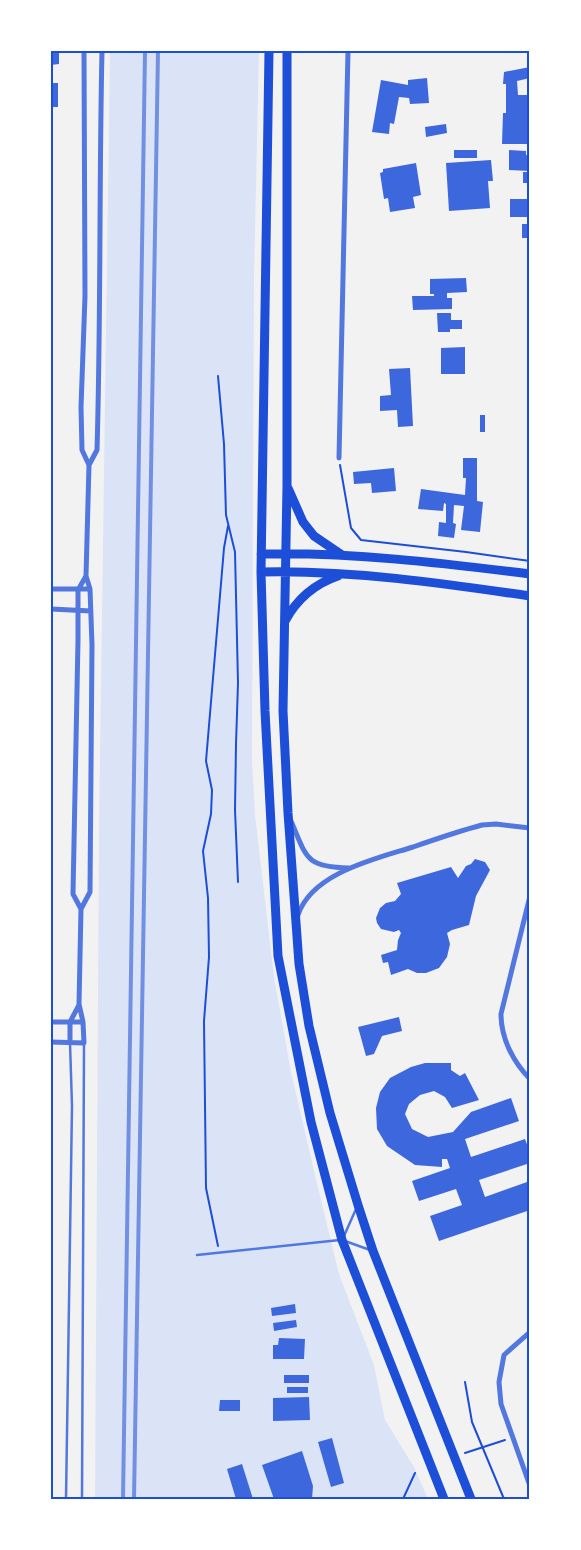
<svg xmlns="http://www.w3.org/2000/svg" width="581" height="1550" font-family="Barlow,sans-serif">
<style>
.green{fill:#dbe4f7}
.building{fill:#3d67dc}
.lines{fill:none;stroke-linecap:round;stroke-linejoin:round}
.path{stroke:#1d4ed8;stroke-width:2}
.service{stroke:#5277de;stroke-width:2.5}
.minor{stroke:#5277de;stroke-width:5}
.primary{stroke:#1d4ed8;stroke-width:9}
.rail{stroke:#7290e2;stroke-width:4}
.neatline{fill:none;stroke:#1d4ed8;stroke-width:2}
</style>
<rect width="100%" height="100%" fill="#f2f2f2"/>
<path class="green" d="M110,51h149l-5,227 -2,481 3,56 19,162 17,95 24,103 24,99 35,91 11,55 29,47 14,32h-333l4,-676z"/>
<path class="building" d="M51,51h8v13l-8,1z
M530,67v11l-13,3 1,14h12v49h-28l1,-31h3v-29h-3l1,-12z
M427,78l2,25 -19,1 -1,-6 -10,-1 -5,27 -4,-1 -1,11 -17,-2 9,-52 27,5v-5z
M51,83h7v24h-7z
M446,124l1,9 -21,4 -1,-10z
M454,150h23v8h-23z
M509,150l17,1v4h4v16l-21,-1z
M491,160l2,21h-5l2,27 -41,3 -3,-48z
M416,163l5,32 -8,2 2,11 -25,4 -2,-14 -4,1 -4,-26 3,-1v-3z
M523,172h7v11h-7z
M510,199h20v39h-8v-14h6v-7h-18z
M466,278l1,14 -20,1v5h5v11l-39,1 -1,-14h22v-2h-4v-15z
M437,313h14v7h11v9h-12v3h-12z
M465,347v27h-24v-26z
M410,368l3,58 -15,1 -1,-17 -17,1v-15l11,-1 -2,-26z
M480,415h5v17h-5z
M463,458h14v43l6,1 -3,30 -19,-2 3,-24 -10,-1 -1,18 3,1 -2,14 -16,-2 1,-14 7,1v-19l-2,-1 -1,8 -25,-2 3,-20 44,6 1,-17h-3z
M394,468l2,23 -24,2 -1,-10 -17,1 -1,-12z
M51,629h2v173h-2z
M475,859l10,3 5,8 -14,26 -7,29 -17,5 -5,3 3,11 -3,13 -8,11 -13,5h-9l-9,-4 -17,6 -3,-13 -5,1 -2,-8 16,-5 1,-10 3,-7 -2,-3 -5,2 -13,-3 -4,-6 -1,-5 4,-10 6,-5 9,-2 6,-7 -4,-11 54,-16 7,11 8,-12 5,-2z
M399,1017l3,14 -20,5 -8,18 -8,2 -8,-29z
M425,1063h26v7l9,6 5,-3 14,27 -27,8 -7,-11 -11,-6 -14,4 -11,9 -4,10 7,15 16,8 25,-5 18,-20 40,-14 8,23 -54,18 6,18 54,-18 5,14v10l-51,17 6,17 42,-15 3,8v20l-91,31 -9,-25 32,-11 -6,-16 -37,12 -7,-20 38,-13 -3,-9h-5v8l-27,-2 -28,-19 -10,-17 -1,-21 4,-16 10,-14 21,-11z
M295,1304l1,9 -24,3 -1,-8z
M296,1320l1,7 -23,4 -1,-8z
M279,1338l26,1 -1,20h-31v-14h5z
M284,1375h25v8h-25z
M287,1387h21v6h-21z
M309,1397l1,23 -37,1v-23z
M220,1400h20v11h-21z
M332,1438l12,45 -13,4 -13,-45z
M302,1451l11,35 -1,13h-38l-12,-34z
M242,1464l11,35h-17l-9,-30z"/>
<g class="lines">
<path class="path" d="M218,376l6,68 2,71 9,37 3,131 -2,61 -1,66 3,72
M340,465l11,63 10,12 105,12 64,9
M218,1246l-12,-58 -2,-167 5,-64 -1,-59 -5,-47 8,-37 1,-24 -6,-29 18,-213 4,-22
M465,1382l7,40 32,77
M465,1453l40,-13
M403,1499l12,-26"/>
<path class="service" d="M344,1236l12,-27
M345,1241l25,9
M197,1255l143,-15
M66,1499l6,-393 -2,-63
M82,1499l2,-455"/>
<path class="minor" d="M339,458l9,-407
M89,465l8,-15c4,-133 2,-266 5,-399
M51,589h39
M51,609l40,2
M291,821c16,37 14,46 58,47
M530,896l-29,118c0,24 12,48 29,65
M81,909l-8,-15 5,-254v-50l8,-14
M298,915c14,-42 77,-56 115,-68 23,-8 46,-16 69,-22l14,-1 34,4
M51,1022h32
M51,1042l33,1 -1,-21 -4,-18 2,-95 9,-17 2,-247 -2,-56 -4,-13 3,-111 -7,-15 -1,-43 4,-111 -1,-245
M70,1043v-21l9,-17
M530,1332l-26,23 -5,27 2,22 29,82"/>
<path class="primary" d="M269,51l-8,521 4,139 13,245 33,166 31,118 102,259
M287,51v435l-4,225 5,102 11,151 10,62 21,87 28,92 15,46 98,248
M288,488l15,34 11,14 28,19
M261,554c90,-2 180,9 269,20
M261,572c90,-2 180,11 269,24
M285,621c12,-22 29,-37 53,-45"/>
<path class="rail" d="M123,1499l22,-1448
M134,1499l24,-1448"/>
</g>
<rect width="581" height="1550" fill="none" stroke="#ffffff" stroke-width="105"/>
<rect x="52" y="52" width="476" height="1446" class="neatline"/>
</svg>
